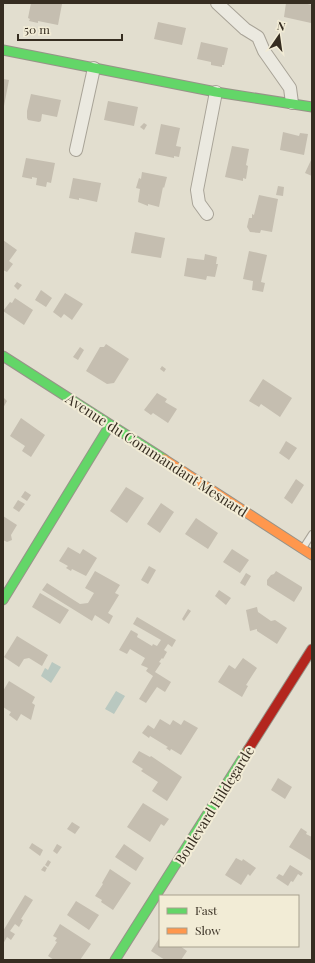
<svg xmlns="http://www.w3.org/2000/svg" width="315" height="963" font-family="'Playfair Display',serif">
<style>
.water{fill:#b9c8c0}
.building{fill:#c5beb0}
.lines{fill:none;stroke-linecap:round;stroke-linejoin:round}
.lane-casing{stroke:#a8a397;stroke-width:8}
.street-casing{stroke:#a8a397;stroke-width:14}
.fast-casing{stroke:#979388;stroke-width:11}
.slow-casing{stroke:#979388;stroke-width:11}
.jam-casing{stroke:#979388;stroke-width:11}
.lane{stroke:#ebe9e0;stroke-width:6}
.street{stroke:#ebe9e0;stroke-width:12}
.fast{stroke:#63d668;stroke-width:9}
.slow{stroke:#ff974d;stroke-width:9}
.jam{stroke:#b3261e;stroke-width:9}
.labels{text-anchor:middle;dominant-baseline:central;stroke-width:4;stroke-linejoin:round;paint-order:stroke}
.street-label{font-size:14px;fill:#362d21;stroke:#f2ecd6}
</style>
<rect width="100%" height="100%" fill="#e2decf"/>
<path class="water" d="M52,662l9,5 -10,16 -10,-7 4,-8 3,2z
M116,691l9,5 -11,18 -9,-5z"/>
<path class="building" d="M31,3h25l6,1 -4,21 -20,-4v2l-9,-2 1,-2 -2,-1z
M286,3h17l9,2 -1,18 -27,-6z
M158,22l28,6 -4,17 -28,-6z
M201,42l27,6 -4,17h-2v2l-11,-2v-3l-14,-3z
M3,79l6,1 -5,26h-1z
M31,94l30,6 -4,17 -15,-3 -1,7 -2,1 -11,-2 -1,-2v-7z
M108,101l30,6 -4,19 -30,-6z
M144,123l3,2 -3,5 -4,-3z
M161,124l19,4 -4,18 5,1 -2,10 -5,-1v2l-19,-4z
M283,132l16,4 1,-3 8,1 -4,21 -24,-5z
M232,146l17,3 -3,16 2,1 -2,13 -3,-1v3l-18,-4z
M26,158l29,5 -4,20 -4,-1 -1,5 -10,-2 1,-7 -5,-1v2l-10,-2z
M312,158v18l-7,-3z
M142,172l25,5 -3,11 -1,-1 -4,20 -11,-3v2l-10,-4 2,-13 -4,-1 3,-10 2,1z
M73,178l28,5 -4,19 -18,-4v2l-10,-2z
M278,186l6,1 -1,9 -7,-1z
M259,195l19,4 -6,33 -11,-2 -1,3 -10,-1 -3,-5 2,-9h3v-4l2,1z
M135,232l30,6 -4,20 -30,-5z
M3,240l14,10 -8,11 4,3 -6,8 -4,-2z
M249,251l18,4 -6,27 4,1 -2,9 -11,-2 1,-9 -10,-2z
M205,254l12,3 -1,7h2l-3,13 -8,-1 -1,4 -22,-4 3,-18 17,2z
M17,282l5,3 -4,5 -4,-4z
M41,290l11,8 -6,9 -11,-7z
M65,293l18,11 -11,16 -8,-6 -3,4 -8,-6z
M15,298l18,12 -9,15 -21,-14 7,-9 2,1z
M106,344l23,15 -15,24 -7,1 -21,-13 14,-24h4z
M80,347l4,3 -6,10 -5,-3z
M162,366l4,3 -2,3 -4,-3z
M263,379l29,19 -12,19 -19,-13 -2,3 -10,-6z
M157,393l10,6 -2,3 12,7 -9,14 -15,-10 -2,2 -7,-5z
M3,397l4,4 -4,7z
M21,418l24,17 -14,22 -9,-6 3,-5 -15,-10z
M286,441l11,7 -8,12 -10,-7z
M296,479l8,6 -12,19 -8,-6z
M126,487l18,11 -17,25 -17,-12z
M25,491l6,4 -4,6 -6,-4z
M18,500l7,4 -6,8 -6,-4z
M161,503l13,9 -14,21 -13,-9z
M3,516l14,9 -6,10 1,5 -5,2 -4,-2z
M196,518l22,15 -10,16 -23,-15z
M68,547l12,7 3,-5 14,9 -11,18 -14,-7 -1,2 -5,-3 2,-2 -9,-5z
M232,549l17,11 -9,13 -17,-11z
M149,566l7,4 -8,14 -7,-4z
M95,571l25,14 -5,8 4,2 -11,18 5,3 -4,8 -14,-9 -3,6 -50,-31 5,-7 33,21 8,-1 6,-10 -9,-5z
M276,571l26,16v2l-8,13 -27,-17v-5l4,-5 3,-1z
M246,573l5,3 -6,10 -5,-3z
M219,590l12,8 -5,7 -11,-9z
M40,593l29,17 -9,14 -28,-17z
M257,607l1,5 13,9 4,-1 12,8 -10,16 -20,-13v-2l-7,2 -4,-21z
M188,609l3,2 -7,10 -2,-2z
M137,617l39,23 -4,7 -4,-3 -4,6 3,2 -4,7 -1,-1 -3,4 2,1 -6,9 16,10 -6,10 -8,-5 -11,16 -7,-4 14,-23 -7,-5 2,-3 -7,-3 4,-7 -15,-9 -3,5 -8,-4 12,-20 7,4 -1,3 15,9 1,-2 4,2 4,-6 -28,-16z
M17,636l31,19 -6,11 -13,-8 -5,1 -5,8 -15,-10z
M243,658l14,10 -11,17 2,1 -6,11 -24,-15 11,-17 6,4z
M9,681l26,16 -3,6 3,2 -4,15 -10,-6 -4,7 -8,-6 2,-3 -8,-5v-16z
M160,719l10,6 3,-5 8,5 3,-5 14,8 -17,27 -10,-6 -1,2 -4,-3 2,-1 -18,-11 -1,2 -7,-5 6,-8 6,4z
M139,751l11,6 1,-1 31,21 -15,24 -15,-10 6,-9 -17,-11 2,-2 -11,-7z
M278,778l14,9 -7,12 -14,-9z
M143,803l26,16 -5,7 -3,-2 -11,18 -23,-15z
M72,822l8,5 -5,7 -8,-5z
M301,828l6,4 -1,2 6,3v24l-23,-14z
M32,843l11,7 -3,6 -11,-8z
M57,844l5,3 -5,7 -4,-3z
M124,844l20,14 -8,13 -21,-14z
M236,858l6,3 1,-2 13,9 -6,8 -2,-2 -7,11 -16,-10z
M48,860l3,2 -3,5 -3,-2z
M290,865l13,8 -2,3 -3,-2 -5,8 -2,-1 -3,5 -12,-8 3,-4 4,2z
M44,866l3,2 -2,4 -4,-2z
M110,869l21,14 -18,27 -12,-8 1,-2 -7,-4 8,-12 -1,-1z
M25,895l8,5 -12,19 2,1 -4,7 -4,-3 -5,7 5,3 -4,6 -4,-3 -4,7v-13z
M76,901l23,14 -10,15 -22,-15z
M60,924l31,20 -11,16h-26l-6,-4 9,-14 -2,-1 2,-3 -4,-2z
M160,937v9h20l7,5 -6,9h-16l-14,-9z"/>
<g class="lines">
<defs>
<path id="lane" d="M303,548l9,-14"/>
<path id="street" d="M217,3l28,26 13,8 6,14 26,37 2,15
M76,150l18,-82
M207,214l-8,-11 -2,-13 19,-98"/>
<path id="fast" d="M3,50l213,42 96,15
M3,356l161,103
M3,600l107,-175
M115,960l133,-210"/>
<path id="slow" d="M164,459l148,96"/>
<path id="jam" d="M248,750l64,-101"/>
</defs>
<use href="#lane" class="lane-casing"/>
<use href="#street" class="street-casing"/>
<use href="#fast" class="fast-casing"/>
<use href="#slow" class="slow-casing"/>
<use href="#jam" class="jam-casing"/>
<use href="#lane" class="lane"/>
<use href="#street" class="street"/>
<use href="#fast" class="fast"/>
<use href="#slow" class="slow"/>
<use href="#jam" class="jam"/>
</g>
<g class="labels">
<g class="street-label">
<text transform="translate(157 455) rotate(33)">Avenue du Commandant Mesnard</text>
<text transform="translate(214 805) rotate(-58)">Boulevard Hildegarde</text>
</g>
</g>
<rect width="315" height="963" fill="none" stroke="#362d21" stroke-width="8"/>
<rect x="159" y="895" width="140" height="52" fill="#f2ecd6" stroke="#a7a08e"/>
<rect x="167" y="908" width="20" height="6" fill="#63d668" stroke="#a7a08e"/>
<text x="195" y="915" font-size="12" fill="#362d21">Fast</text>
<rect x="167" y="928" width="20" height="6" fill="#ff974d" stroke="#a7a08e"/>
<text x="195" y="935" font-size="12" fill="#362d21">Slow</text>
<g transform="translate(279 36) rotate(13)" stroke="#f2ecd6" stroke-width="3" paint-order="stroke">
<path d="M0-3L7 15L0 10L-7 15Z" fill="#362d21"/>
<text y="-6" font-size="11" font-weight="bold" text-anchor="middle" fill="#362d21">N</text>
</g>
<path d="M18 34v6h104v-6" fill="none" stroke="#362d21" stroke-width="2"/>
<text x="24" y="34" font-size="12" fill="#362d21" stroke="#f2ecd6" stroke-width="3" paint-order="stroke">50 m</text>
</svg>
